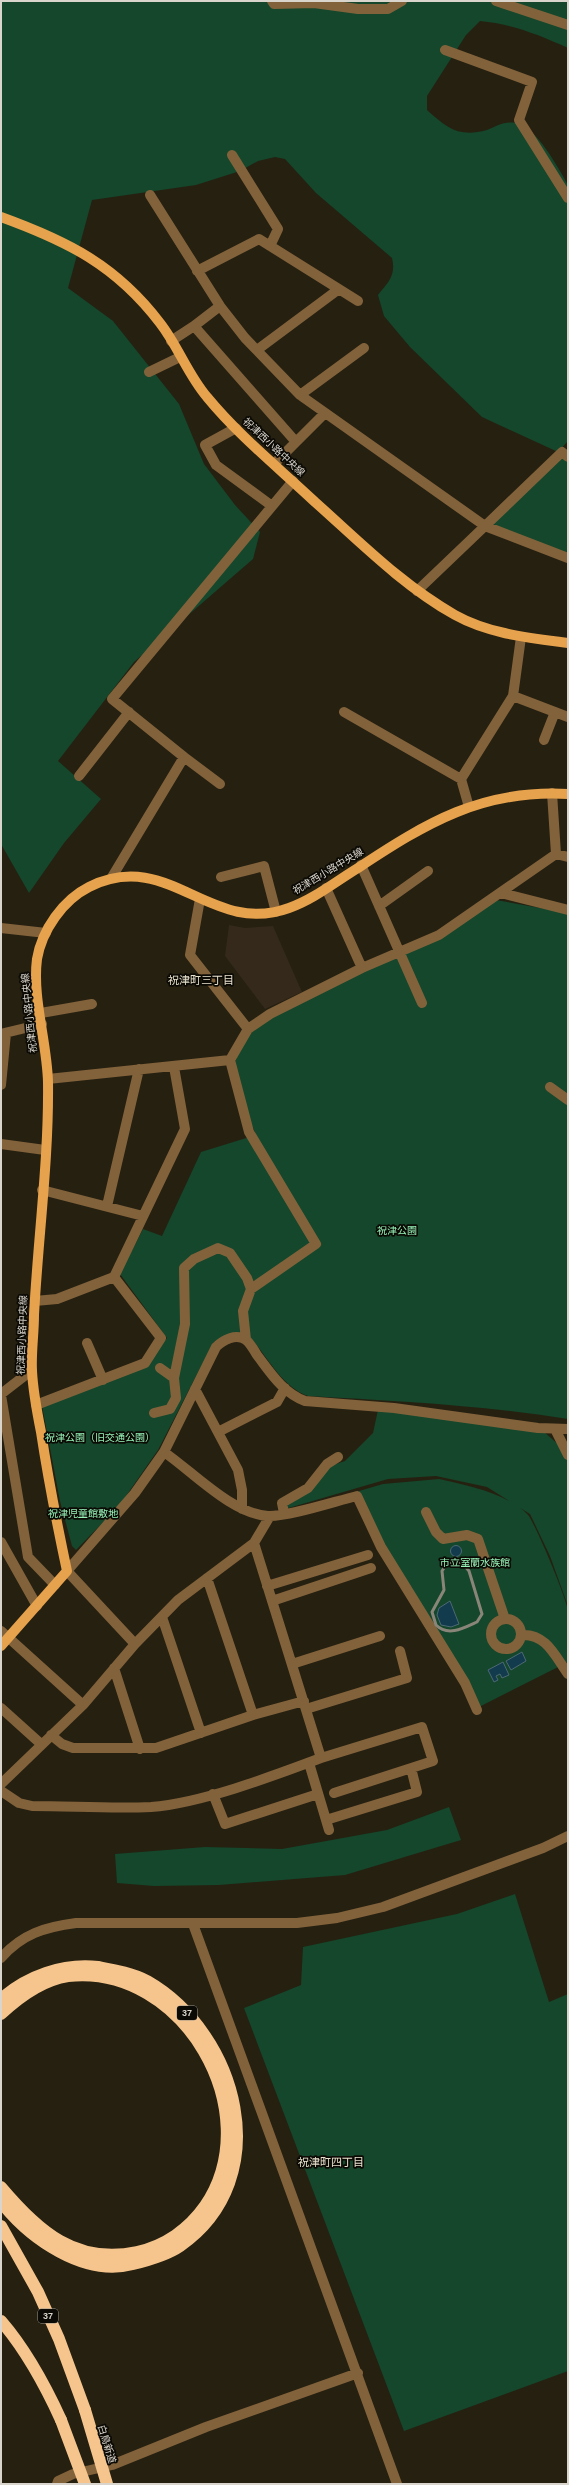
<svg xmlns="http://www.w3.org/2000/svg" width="569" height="2485" font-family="Arial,'Noto Sans JP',sans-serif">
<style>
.education{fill:#34291b}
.green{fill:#14472b}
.water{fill:#123b4e;stroke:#4e6974}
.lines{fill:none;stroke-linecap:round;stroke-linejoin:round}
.minor{stroke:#82623b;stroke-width:10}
.major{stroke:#e6a24c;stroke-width:10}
.highway{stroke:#f6c58d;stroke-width:12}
.rail{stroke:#898579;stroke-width:3}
.highway-bridge{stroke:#f6c58d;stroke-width:12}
.labels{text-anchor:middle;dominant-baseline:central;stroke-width:3.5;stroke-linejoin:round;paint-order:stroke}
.shield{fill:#0c0a05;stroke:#9c9890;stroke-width:1}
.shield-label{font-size:9px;font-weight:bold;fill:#d9d5cc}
.street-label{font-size:10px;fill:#d9d5cc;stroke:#0c0a05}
.park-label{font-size:10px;fill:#96f4b9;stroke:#0c0a05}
.neighbourhood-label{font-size:11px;fill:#e7e0cd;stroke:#0c0a05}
</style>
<rect width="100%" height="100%" fill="#262011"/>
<path class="education" d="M229,925l16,3 28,-2 29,66 -37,17 -40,-53z"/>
<path class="green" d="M1,1h567v47c-29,-13 -56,-24 -88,-27l-14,14 -39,61v14c20,18 32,28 60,20 10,-4 17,-9 29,-7 20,3 43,46 52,62v256l-10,11 -76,-35 -72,-70 -26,-31 -6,-21c11,-13 18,-20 14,-37l-76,-65 -31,-34 -10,-2 -17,4 -18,10 -44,14 -104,15 -24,88 45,33 66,83 25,60 31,41 25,27 -7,27 -119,103 -76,99 43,38 -37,44 -35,50 -28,-49z
M563,457l5,6v87l-2,3 -74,-29z
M496,900l72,13v506c-86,-14 -173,-18 -260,-23 -27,-10 -40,-39 -58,-59 -16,-3 -25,-5 -37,6l-55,107 -39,56 -43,44 -4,-4 -12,-45 -18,-95 102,-40 23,-28 -47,-64 23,-45 19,7 39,-84 55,-17 -9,-22 -12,-51 7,-17 10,-13 23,-16z
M378,1410l165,21 17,15 8,16v144l-18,-50 -20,-42 -43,-27 -51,-11 -48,3 -103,30 -2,-5 41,-36 21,-7 28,-28z
M439,1479c27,6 70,15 89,36 7,8 39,84 40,96 1,16 0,35 0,51l-89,45 -96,-163 -24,-53 24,-7z
M449,1807l12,33 -116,35 -126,10 -65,1 -37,-3 -2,-29 90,-7 77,2 105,-19z
M515,1894l34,108 19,-8v377l-164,60 -160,-423 57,-23 2,-38 154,-33z"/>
<path class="water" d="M450.5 1551a5.5 5.5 0 1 1 11 0a5.5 5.5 0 1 1-11 0Z
M450,1601l9,23 -8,3 -10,-2 -4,-10 2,-7z
M522,1652l4,9 -15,9 -5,-9z
M503,1662l6,13 -7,3 -2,-4 -4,2 2,4 -4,2 -6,-12z"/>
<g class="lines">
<path class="minor" d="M272,1l2,3 40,-1 44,6h30l14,-8
M496,1l72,24
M445,50l87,32 -13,38 49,78
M232,155l46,74 -8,17
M150,195l70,111 25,32 55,57 185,131 77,-74 6,5
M197,271l62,-32 99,62
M220,306l-26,20 102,116
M171,341l23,-15
M257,350l82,-61
M149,372l31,-15
M300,395l64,-47
M236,428l-31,17 11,20 56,41
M274,464l51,-51
M417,591l68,-65 83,32
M513,696l55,21
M344,712l117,67
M544,740l11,-28
M184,757l36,27
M79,776l50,-64
M552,793l4,61 12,3
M469,807l-8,-28 52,-83 8,-59
M361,865l61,138
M112,877l72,-120 -72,-58 181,-218
M221,877l43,-11 12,46
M326,888l36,80
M501,893l67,17
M200,899l-10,56 58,74
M379,906l49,-35
M1,928l45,5
M41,1013l51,-9
M1,1034l41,-10
M48,1079l182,-19
M1,1085l5,-52
M550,1087l18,13
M1,1144l44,6
M42,1190l101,26
M107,1206l32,-137
M251,1289l65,-45 -67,-112 -19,-72 18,-31 22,-15 92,-46 77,-33 117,-81
M35,1301l22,-2 57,-22 71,-148 -11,-62
M87,1343l16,37
M160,1368l14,10
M195,1389l43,81 4,20v19
M1,1394l31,-24
M1,1395l27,162 27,28
M36,1405l109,-42 16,-25 -47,-61
M154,1413l16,-4 6,-11 -2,-20 11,-54 -1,-56 10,-9 24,-11 12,5 17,25 4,11 -8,22 3,29
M555,1429l13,26
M218,1432l59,-30 8,-14
M164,1452c29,20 68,62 104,64 20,1 68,-15 89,-20l24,51 84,136 12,27
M426,1512l10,20 7,7 24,-4 11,4 27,80
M284,1513l-2,-10 26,-15 19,-24 11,-7
M1,1542l36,64
M207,1578l46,137
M267,1586l101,-31
M272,1601l99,-33
M162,1617l39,116
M491 1634a15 15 0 1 1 30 0a15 15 0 1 1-30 0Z
M1,1631l82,74
M521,1635c25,-2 34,21 47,39
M135,1644l-68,-73 68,-78 29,-41 52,-105c7,-7 20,-14 30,-7 4,3 8,10 11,15 13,17 26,38 48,46l89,7 144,20 30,1
M292,1664l88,-28
M114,1668l26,81
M1,1708l40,36
M306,1709l101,-31 -7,-27
M51,1735l11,9 11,4h83l97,-33 51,-14
M321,1758l101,-31 11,34 -99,32
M309,1763l20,67
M1,1784l82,-79 52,-61 43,-44 76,-57 16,-27
M1,1791l18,12 13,3c39,0 80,3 119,1 51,-4 122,-31 170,-49l-67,-215
M213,1794l12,30 93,-30
M326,1820l91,-28 -6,-24
M193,1924l204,560
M1,1958c21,-24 44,-31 75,-35h221l40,-5 46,-11 160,-59 25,-12
M57,2484l1,-3 15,-7 39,-9 94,-38 152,-54"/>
<path class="major" d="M1,217c66,24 115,48 159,106 18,23 28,52 47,74 32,39 72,71 108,105 45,40 87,83 140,113 34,19 75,23 113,28
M1,1646l66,-75c-10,-47 -19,-93 -26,-139 -4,-20 -8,-41 -9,-61 -1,-19 2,-37 2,-56 4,-77 15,-156 14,-233 -1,-40 -16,-84 -11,-123 5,-29 26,-59 52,-72 80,-40 121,50 200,21 25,-9 46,-26 69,-40 68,-45 124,-79 210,-74"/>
<path class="highway" d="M1,1999c26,-23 62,-36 97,-32 16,3 34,6 49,14 91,52 131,197 33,265 -13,9 -31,14 -47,18 -49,13 -103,-25 -132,-62
M1,2014c18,-17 41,-34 67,-38 115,-13 201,136 137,230 -16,23 -40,40 -68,46 -61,13 -99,-21 -136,-65
M1,2226l37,66 21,47 26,71
M1,2321c26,30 44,64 60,99"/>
<path class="rail" d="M455,1562l9,3 5,6 13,43 -5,8c-13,6 -29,15 -41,3l-4,-13 12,-22 -2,-19 4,-6z"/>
<path class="highway-bridge" d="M85,2410l22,74
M61,2420l24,64"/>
</g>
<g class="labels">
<g class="shield">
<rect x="177" y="2006" width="20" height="14" rx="3"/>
<rect x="38" y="2309" width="20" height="14" rx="3"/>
</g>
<g class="shield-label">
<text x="187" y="2013">37</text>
<text x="48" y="2316">37</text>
</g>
<g class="street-label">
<text transform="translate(274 447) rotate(43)">祝津西小路中央線</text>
<text transform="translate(328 871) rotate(-31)">祝津西小路中央線</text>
<text transform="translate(29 1013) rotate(-96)">祝津西小路中央線</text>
<text transform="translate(22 1335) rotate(-88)">祝津西小路中央線</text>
<text transform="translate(107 2444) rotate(73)">白鳥新道</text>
</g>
<g class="park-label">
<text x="397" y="1230">祝津公園</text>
<text x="100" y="1437">祝津公園（旧交通公園）</text>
<text x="83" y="1513">祝津児童館敷地</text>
<text x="475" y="1562">市立室蘭水族館</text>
</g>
<g class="neighbourhood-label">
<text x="201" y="980">祝津町三丁目</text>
<text x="331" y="2162">祝津町四丁目</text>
</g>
</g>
<rect width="569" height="2485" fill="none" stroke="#d9d5cc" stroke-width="4"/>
</svg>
